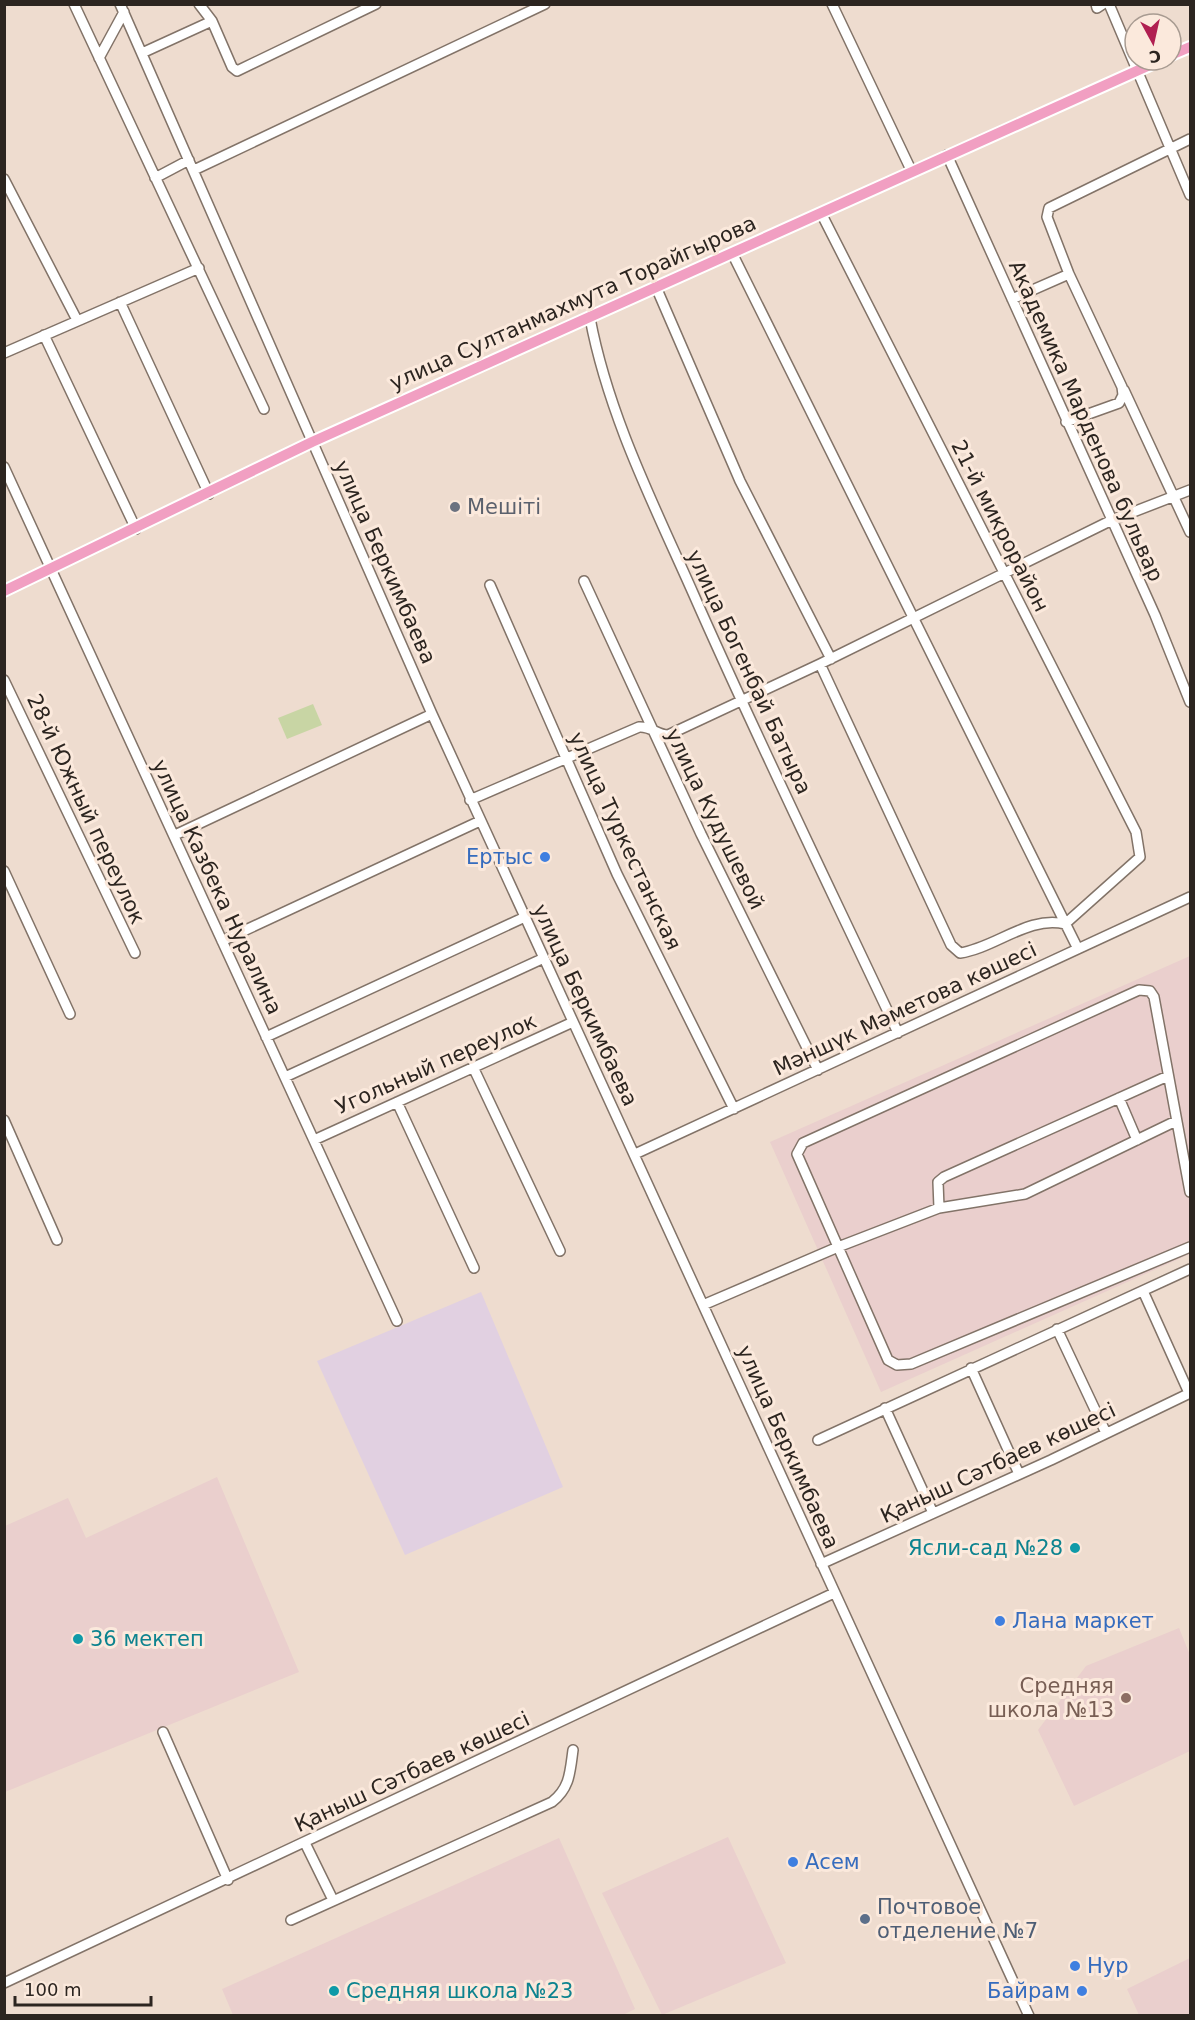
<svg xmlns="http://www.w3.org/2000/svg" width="1195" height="2020" font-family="'DejaVu Sans',sans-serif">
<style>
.industrial{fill:#e1d0e1}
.education{fill:#eacfcd}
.green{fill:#c8d5a4}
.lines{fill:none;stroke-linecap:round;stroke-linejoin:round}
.minor-casing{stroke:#827368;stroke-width:12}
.major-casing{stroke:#fff;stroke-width:14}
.minor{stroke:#fff;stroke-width:9}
.major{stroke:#f19fc2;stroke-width:10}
.worship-dot{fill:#6b7280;stroke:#fbe9dc;stroke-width:2}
.shop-dot{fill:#3f7fe0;stroke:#fbe9dc;stroke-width:2}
.culture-dot{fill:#0f9aa8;stroke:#fbe9dc;stroke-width:2}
.education-dot{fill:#8d6e63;stroke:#fbe9dc;stroke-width:2}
.service-dot{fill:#5c6f8a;stroke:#fbe9dc;stroke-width:2}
.labels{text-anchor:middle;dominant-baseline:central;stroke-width:6;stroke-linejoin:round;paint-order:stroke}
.street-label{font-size:21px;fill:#2c2520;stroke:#fbe9dc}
.worship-label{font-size:21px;fill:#5b616d;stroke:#fbe9dc;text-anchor:start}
.shop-label{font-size:21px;fill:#366cbe;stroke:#fbe9dc;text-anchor:start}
.culture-label{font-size:21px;fill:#0d838f;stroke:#fbe9dc;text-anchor:start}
.education-label{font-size:21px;fill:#785e54;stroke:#fbe9dc;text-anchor:end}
.service-label{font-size:21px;fill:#4e5e75;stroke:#fbe9dc;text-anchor:start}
</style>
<rect width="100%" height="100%" fill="#eedccf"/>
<path class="industrial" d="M481,1292l82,195 -158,68 -88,-194z"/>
<path class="education" d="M1190,956v298l-309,138 -111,-250z
M217,1477l82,195 -294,120v-266l63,-28 18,40z
M1179,1628l11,27v96l-116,55 -36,-76 48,-64z
M728,1837l58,126 -124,52 -60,-122z
M559,1838l76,171 -14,7 -388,-1 -11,-26z
M1190,1958v57h-51l-12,-26z"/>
<path class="green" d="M313,704l9,21 -35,14 -9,-21z"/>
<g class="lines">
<defs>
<path id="minor" d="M74,4l190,405
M120,4l312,710 597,1302
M199,4l13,17 20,46 5,4 139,-67
M832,4l80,168
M1096,4l1,4 6,-4
M1109,4l81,191
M142,53l70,-32
M99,58l25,-46
M947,155l208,460 35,87
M194,170l351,-166
M155,178l34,-18
M4,179l73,141
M732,253l346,696
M656,287l84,194 91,178
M1012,299l57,-25
M120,302l89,192
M590,318c18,96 63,185 103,275 65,148 136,293 205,440
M44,335l92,194
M4,353l195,-85
M1124,390l66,142
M1066,422l53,-19 4,-8 -1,-8 -53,-113 -22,-57 2,-9 141,-69
M4,467l393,854
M584,581l117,253 117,236
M490,585l127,289 117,235
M820,664l131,281 9,8c35,-5 69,-38 105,-29l75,-67 -4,-25 -315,-619
M4,680l131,273
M470,800l169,-73c12,-1 18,8 29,8l152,-71 290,-143 80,-31
M175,835l257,-121
M4,871l66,143
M222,941l258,-120
M266,1037l259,-120
M473,1067l87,184
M285,1077l259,-119
M1119,1098l18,42
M397,1102l77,166
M4,1120l53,120
M314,1140l259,-118
M635,1154l555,-257
M1190,1192l-36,-195 -4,-6 -11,-1 -336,153 -6,11 91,206 9,5 14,-1 279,-117
M939,1208l-1,-26 6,-5 224,-101
M1143,1291l46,102
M703,1305l135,-58 101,-39 86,-14 151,-73
M1057,1329l49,104
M971,1368l48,106
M885,1408l48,105
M818,1440l372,-171
M821,1564l230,-104 139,-67
M163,1732l65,148
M305,1843l28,57
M291,1920l261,-118c18,-14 18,-30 21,-52
M4,1983l830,-390"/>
<path id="major" d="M1171,55l19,-8
M4,591l308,-149 849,-382"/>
</defs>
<use href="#minor" class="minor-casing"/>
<use href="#major" class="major-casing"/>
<use href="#minor" class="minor"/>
<use href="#major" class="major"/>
</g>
<circle class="worship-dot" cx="455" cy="507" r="6"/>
<g class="shop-dot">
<circle cx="545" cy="857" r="6"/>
<circle cx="1000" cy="1621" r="6"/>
<circle cx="793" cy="1862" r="6"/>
<circle cx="1075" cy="1966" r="6"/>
<circle cx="1082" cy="1991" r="6"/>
</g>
<g class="culture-dot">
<circle cx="1075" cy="1548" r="6"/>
<circle cx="78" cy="1639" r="6"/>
<circle cx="334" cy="1991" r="6"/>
</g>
<circle class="education-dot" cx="1126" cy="1698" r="6"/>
<circle class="service-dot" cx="865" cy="1919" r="6"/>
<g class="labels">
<g class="street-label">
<text transform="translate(573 303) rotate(-24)">улица Султанмахмута Торайгырова</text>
<text transform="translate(1086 421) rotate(66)">Академика Марденова бульвар</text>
<text transform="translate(1000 526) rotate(63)">21-й микрорайон</text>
<text transform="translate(385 562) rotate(66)">улица Беркимбаева</text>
<text transform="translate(749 672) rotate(65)">улица Богенбай Батыра</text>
<text transform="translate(86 809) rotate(65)">28-й Южный переулок</text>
<text transform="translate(715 819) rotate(64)">улица Кудушевой</text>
<text transform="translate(625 841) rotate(65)">улица Туркестанская</text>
<text transform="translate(217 887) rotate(65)">улица Казбека Нуралина</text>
<text transform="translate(585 1005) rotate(65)">улица Беркимбаева</text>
<text transform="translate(905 1009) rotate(-25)">Мәншүк Мәметова көшесі</text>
<text transform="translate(436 1064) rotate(-24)">Угольный переулок</text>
<text transform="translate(788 1447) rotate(66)">улица Беркимбаева</text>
<text transform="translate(998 1463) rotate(-25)">Қаныш Сәтбаев көшесі</text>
<text transform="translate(412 1772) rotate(-25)">Қаныш Сәтбаев көшесі</text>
</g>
<g class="worship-label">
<text x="467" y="507">Мешіті</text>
</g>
<g class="shop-label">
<text x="533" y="857" text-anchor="end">Ертыс</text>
<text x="1012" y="1621">Лана маркет</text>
<text x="805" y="1862">Асем</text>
<text x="1087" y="1966">Нур</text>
<text x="1070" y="1991" text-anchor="end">Байрам</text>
</g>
<g class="culture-label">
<text x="1063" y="1548" text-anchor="end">Ясли-сад №28</text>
<text x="90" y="1639">36 мектеп</text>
<text x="346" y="1991">Средняя школа №23</text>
</g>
<g class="education-label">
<text x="1114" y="1686">Средняя<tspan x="1114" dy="24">школа №13</tspan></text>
</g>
<g class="service-label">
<text x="877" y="1907">Почтовое<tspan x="877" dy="24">отделение №7</tspan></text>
</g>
</g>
<rect width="1195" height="2020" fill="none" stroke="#2c2520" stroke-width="12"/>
<g transform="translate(1153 42) rotate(172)"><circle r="28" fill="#fbe9dc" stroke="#a89b91" stroke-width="1.5"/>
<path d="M0-4.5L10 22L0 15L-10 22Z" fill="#b01f51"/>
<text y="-9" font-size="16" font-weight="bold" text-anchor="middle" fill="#2c2520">С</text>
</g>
<path d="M15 1996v9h136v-9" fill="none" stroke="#2c2520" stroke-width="3"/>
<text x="24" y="1996" font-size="18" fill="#2c2520" stroke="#fbe9dc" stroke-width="4.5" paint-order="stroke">100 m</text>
</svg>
